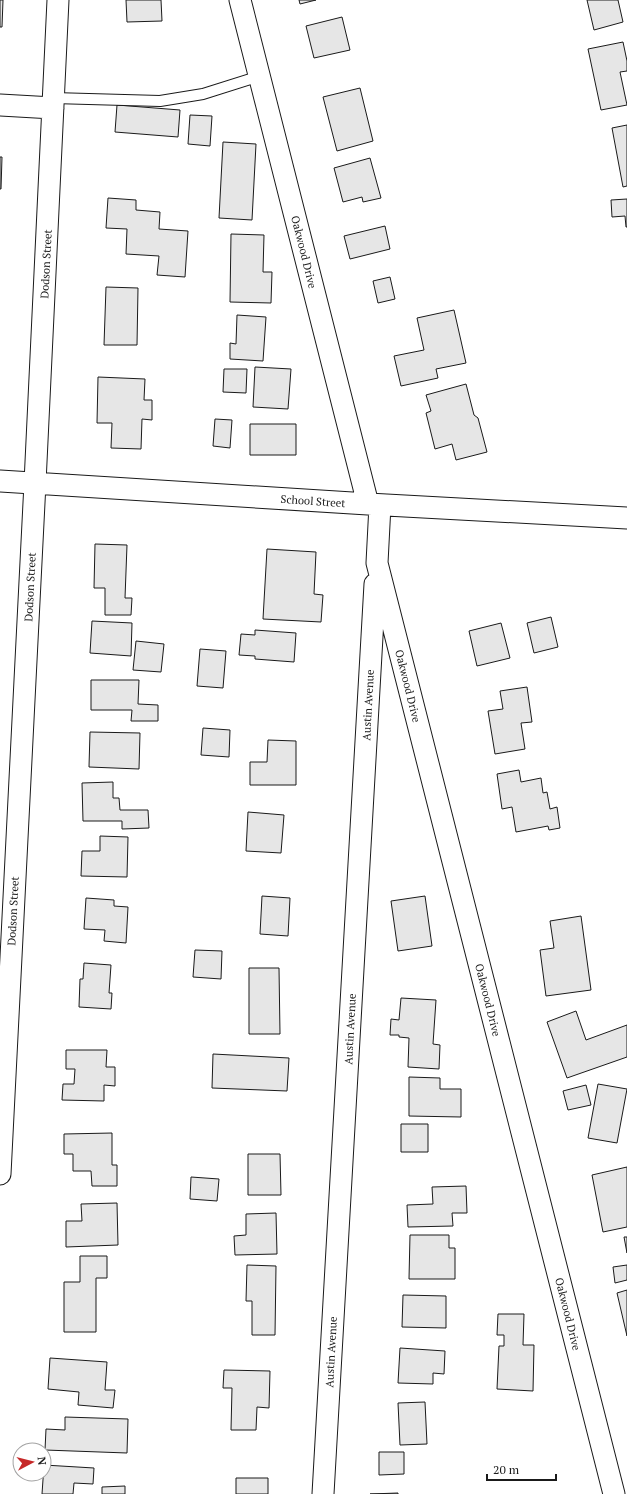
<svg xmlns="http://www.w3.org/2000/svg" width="627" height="1494" font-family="'PT Serif',serif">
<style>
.building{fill:#e6e6e6;stroke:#1a1a1a}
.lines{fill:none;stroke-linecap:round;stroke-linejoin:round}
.service-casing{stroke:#1a1a1a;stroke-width:12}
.minor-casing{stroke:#1a1a1a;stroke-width:23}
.service{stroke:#fff;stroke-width:10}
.minor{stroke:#fff;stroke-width:21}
.labels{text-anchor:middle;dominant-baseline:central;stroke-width:3;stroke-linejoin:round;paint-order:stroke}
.street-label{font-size:11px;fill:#1a1a1a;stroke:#fff}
</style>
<rect width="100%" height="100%" fill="#fff"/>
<path class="building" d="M0,0h3l-1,27h-2z
M126,0h35l1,21 -35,1z
M299,0h17l-16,4z
M587,0h31l5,22 -29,8z
M342,17l8,33 -36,8 -8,-32z
M623,42l4,19v10l-7,1 7,33 -26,5 -13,-61z
M360,88l13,53 -36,10 -14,-54z
M117,105l63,5 -2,27 -63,-5z
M190,115l22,1 -2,30 -22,-2z
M627,125v61l-4,1 -11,-59z
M223,142l33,2 -4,76 -33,-2z
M0,157h2l-1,32h-1z
M370,158l11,40 -18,4 -1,-5 -19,5 -9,-34z
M108,198l28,2v10l24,2 -1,17 29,2 -3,46 -28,-2 2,-19 -33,-2 1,-25 -21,-1z
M627,199v28h-1l-1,-11 -13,1 -1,-17z
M385,226l5,23 -40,10 -6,-23z
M231,234l33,1 -1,37h9l-1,31 -41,-1z
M390,277l5,22 -17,4 -5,-22z
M106,287l32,1 -1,57h-33z
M454,310l12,53 -30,6 2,9 -37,8 -7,-30 30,-6 -7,-32z
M237,315l29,2 -3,44 -33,-2v-16l6,1z
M255,367l36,2 -3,40 -35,-2z
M224,369h23l-1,24 -23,-1z
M98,377l47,2 -1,21h8v20l-10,-1 -1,30 -30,-1 1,-25h-15z
M466,384l8,31 4,3 9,34 -31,8 -4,-16 -17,5 -9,-36 5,-2 -5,-16z
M215,419l17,1 -2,28 -17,-2z
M250,424h46v31h-46z
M95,544l32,1 -2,53h7l-1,17h-26v-27h-11z
M267,549l49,3 -2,42 9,1 -2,27 -58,-3z
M551,617l7,30 -24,6 -7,-30z
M92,621l40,2 -1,33 -41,-3z
M501,623l9,35 -33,8 -8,-35z
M255,630l41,3 -2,29 -39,-3v-3l-16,-1 2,-21 14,1z
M136,641l28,3 -3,28 -28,-2z
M200,649l26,2 -3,37 -26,-2z
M91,680h48l-1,24 20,1v16h-27l1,-11h-41z
M527,687l5,35 -11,1 4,26 -30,5 -7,-43 15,-2 -3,-18z
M203,728l27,2 -1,27 -28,-2z
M90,732l50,1 -1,36 -50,-2z
M268,740l28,1v44h-46v-23h17z
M519,770l2,12 20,-4 2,15 4,-1 3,17 7,-2 3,21 -11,2 -1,-4 -32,6 -4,-25 -10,2 -5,-35z
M113,782v16h6l1,12h28l1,18 -27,1v-8h-39l-1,-38z
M248,812l36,3 -3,38 -35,-2z
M100,836l28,1 -1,40 -46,-1 1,-25h18z
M262,896l28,2 -2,38 -28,-2z
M425,896l7,50 -34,5 -7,-50z
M86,898l28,2v6l14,1 -2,36 -22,-2 1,-11 -21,-1z
M581,916l10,74 -45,6 -6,-46 14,-2 -4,-27z
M195,950l27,1 -1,28 -28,-2z
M84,963l27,2 -2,28h3l-1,16 -32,-2 1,-28h3z
M249,968h30l1,66h-31z
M401,998l35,2 -3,44 7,1 -1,24 -31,-2 1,-29 -10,-1v-2h-9l1,-16 8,1z
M576,1011l10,29 41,-15v32l-60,21 -20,-56z
M66,1050h41l-1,17h9v19l-11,-1v16l-42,-1 1,-16h11l1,-15h-9z
M213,1054l76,4 -2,33 -75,-3z
M409,1077l31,1v11h21v28l-52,-1z
M598,1084l29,5 -10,54 -29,-5z
M586,1085l5,20 -23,5 -5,-19z
M401,1124h27v28h-27z
M112,1133v32h5v21h-25l-1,-15h-18v-17h-9v-20z
M248,1154h32l1,41h-33z
M627,1167v60l-24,5 -11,-57z
M191,1177l28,2 -2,22 -27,-2z
M466,1186l1,27h-15l1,13 -45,1 -1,-22 26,-1 -1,-17z
M117,1203l1,42 -52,2v-26h16l-1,-17z
M276,1213l1,41 -42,1 -1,-19 12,-1v-21z
M410,1235h39v13h6v31h-46z
M624,1237h3v16z
M80,1256h27v22h-11v54h-32v-50h16z
M247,1265l29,1 -1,69h-23v-34h-6z
M627,1265v15l-12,3 -2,-16z
M627,1290v46l-10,-43z
M403,1295l43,1v32l-44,-1z
M498,1314h26l-1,31h11l-1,46 -36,-2 2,-43h5v-11h-7z
M400,1348l45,3 -1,23 -11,-1v11l-35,-1z
M50,1358l57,4 -2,28h10l-2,18 -35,-3 1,-13 -31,-3z
M224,1370l46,1 -1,37 -12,-1 -1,23h-25l1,-42h-9z
M425,1402l2,42 -27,1 -2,-42z
M65,1417l63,2 -1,34 -82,-3 1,-21 19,1z
M379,1452h25v22l-25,1z
M44,1465l50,3 -1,16 -19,-1 -1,11h-31z
M236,1478h32v16h-32z
M125,1486v8h-23v-7z
M398,1493v1h-28z"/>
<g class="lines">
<defs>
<path id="service" d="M53,98l107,3 43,-7 57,-18"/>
<path id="minor" d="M240,0l128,504
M0,105l53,3
M0,481l368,23 259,14
M380,505l-3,58 237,931
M0,1174l35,-691 23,-483
M323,1494l52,-910"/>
</defs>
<use href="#service" class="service-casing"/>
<use href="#minor" class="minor-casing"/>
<use href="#service" class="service"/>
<use href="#minor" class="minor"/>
</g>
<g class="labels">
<g class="street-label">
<text transform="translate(304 252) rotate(76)">Oakwood Drive</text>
<text transform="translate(46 264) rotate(-87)">Dodson Street</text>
<text transform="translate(313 501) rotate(4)">School Street</text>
<text transform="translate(30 587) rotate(-87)">Dodson Street</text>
<text transform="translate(408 686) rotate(76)">Oakwood Drive</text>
<text transform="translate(368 705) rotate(-87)">Austin Avenue</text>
<text transform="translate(13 911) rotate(-87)">Dodson Street</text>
<text transform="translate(488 1000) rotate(76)">Oakwood Drive</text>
<text transform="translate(350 1029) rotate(-87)">Austin Avenue</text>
<text transform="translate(568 1314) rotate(76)">Oakwood Drive</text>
<text transform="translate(331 1352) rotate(-87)">Austin Avenue</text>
</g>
</g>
<g transform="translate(32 1462) rotate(83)"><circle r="19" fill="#ffffff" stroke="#a3a3a3"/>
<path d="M0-3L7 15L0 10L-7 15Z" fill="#c62828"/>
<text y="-6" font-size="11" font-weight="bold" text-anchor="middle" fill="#1a1a1a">N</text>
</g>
<path d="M487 1474v6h69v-6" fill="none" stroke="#1a1a1a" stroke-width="2"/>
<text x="493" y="1474" font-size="12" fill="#1a1a1a" stroke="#ffffff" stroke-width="3" paint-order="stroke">20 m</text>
</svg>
